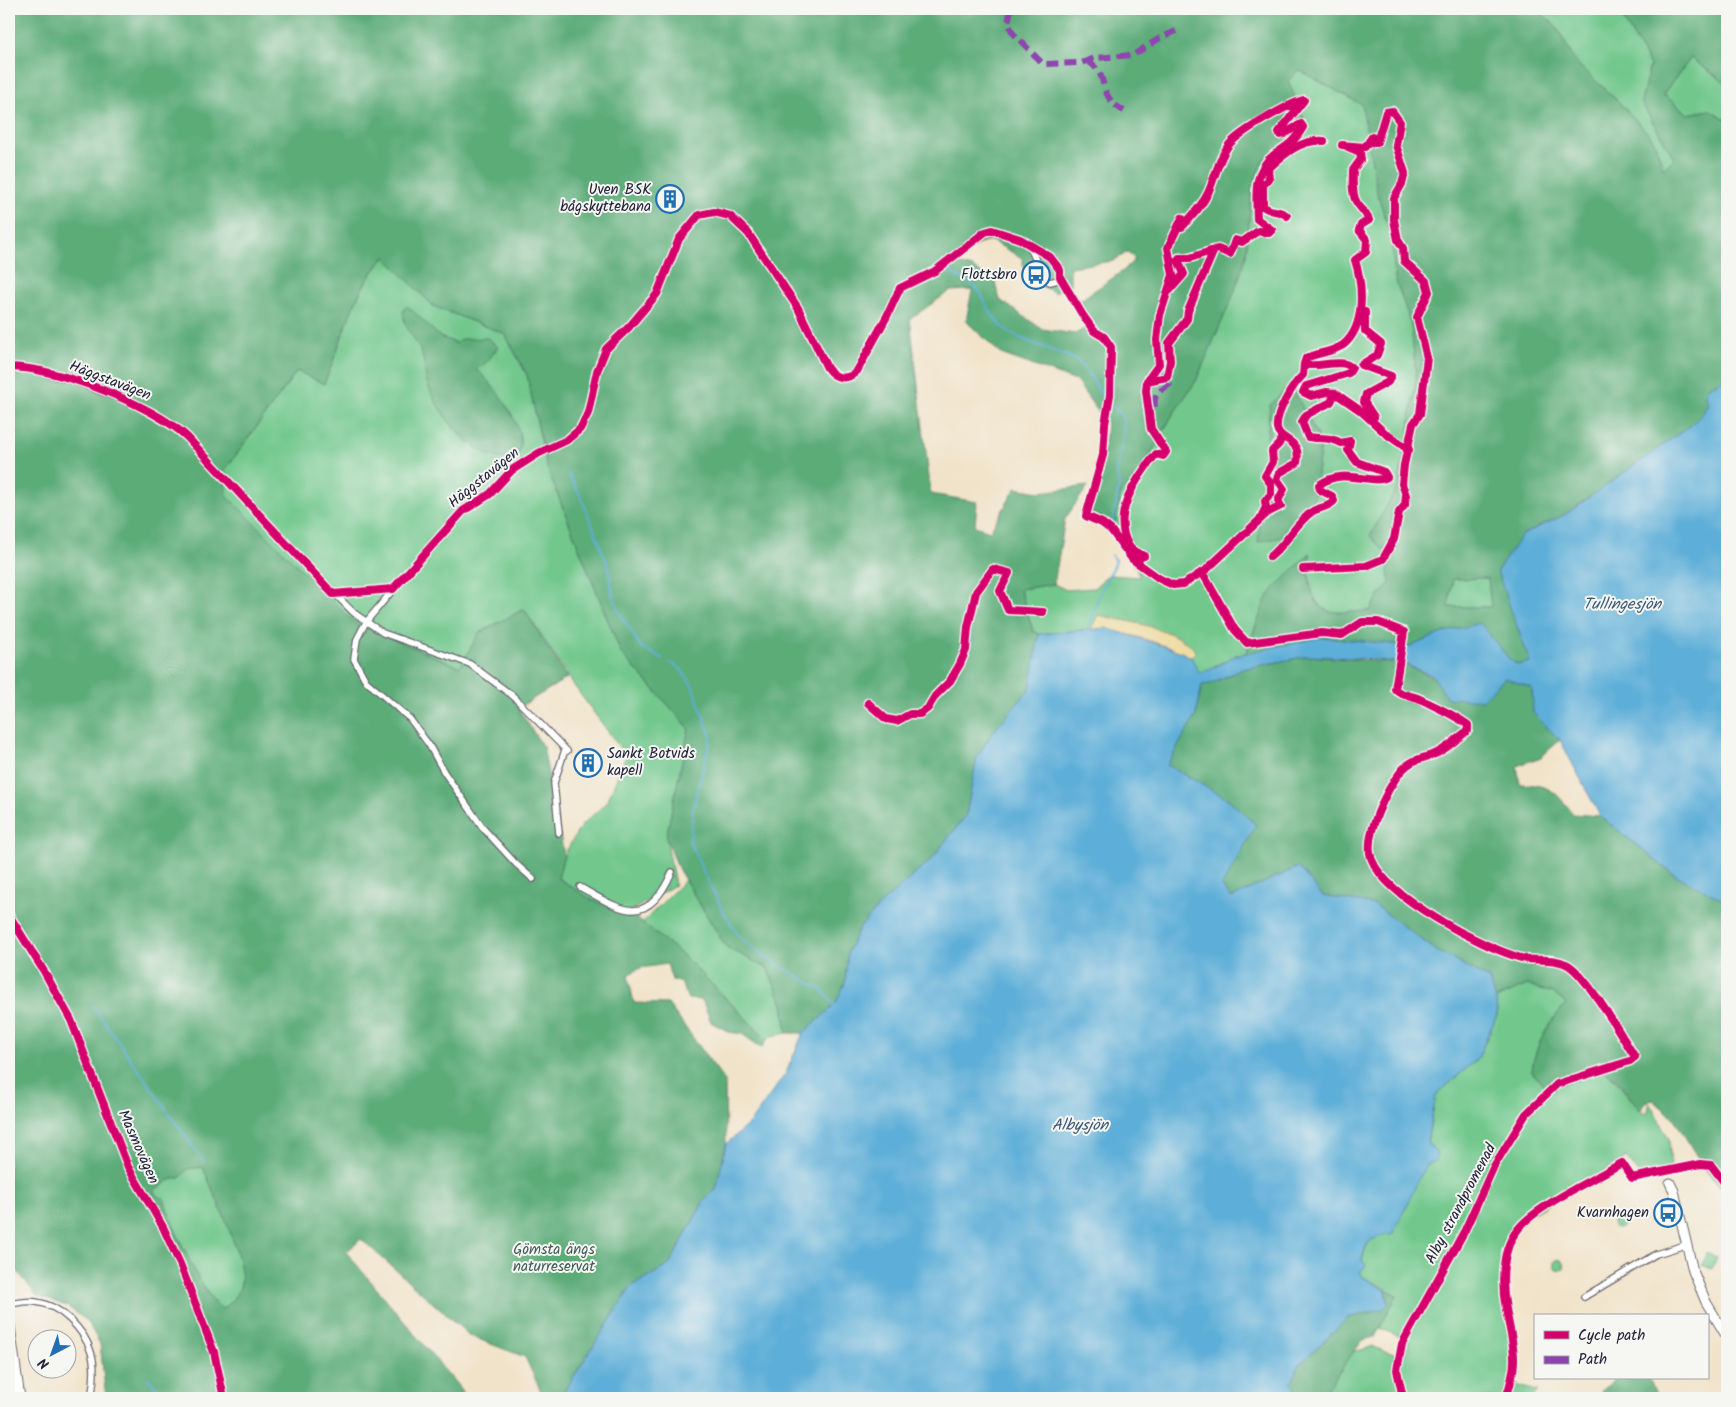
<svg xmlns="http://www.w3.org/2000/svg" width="1736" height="1407" font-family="Kalam,sans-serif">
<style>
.green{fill:#71c78c;stroke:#4a7464;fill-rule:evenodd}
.forest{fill:#5cac78;stroke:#3f675a;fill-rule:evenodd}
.sand{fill:#eeda9e;stroke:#887e6c}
.water{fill:#5daed8;stroke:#40688a}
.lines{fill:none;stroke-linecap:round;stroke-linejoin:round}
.stream{stroke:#5daed8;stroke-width:2}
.street-casing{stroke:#6a666d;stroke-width:8}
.secondary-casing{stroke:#6a666d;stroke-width:11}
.street{stroke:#fff;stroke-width:5.5}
.secondary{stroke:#fff;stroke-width:9}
.quiet{stroke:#8e44ad;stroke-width:6;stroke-dasharray:12 6;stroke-linecap:butt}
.cycleway-casing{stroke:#f6f6f2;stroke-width:11}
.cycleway{stroke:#d6006c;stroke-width:8}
.labels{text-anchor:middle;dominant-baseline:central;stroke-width:4;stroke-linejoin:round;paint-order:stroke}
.poi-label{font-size:15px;fill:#22223b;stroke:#f6f6f2;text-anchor:end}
.street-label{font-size:15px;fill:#22223b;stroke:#f6f6f2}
.park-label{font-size:15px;fill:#3e5c57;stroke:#f6f6f2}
.water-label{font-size:16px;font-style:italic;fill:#3a5a7a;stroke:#f6f6f2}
</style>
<rect width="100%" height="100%" fill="#f6f6f2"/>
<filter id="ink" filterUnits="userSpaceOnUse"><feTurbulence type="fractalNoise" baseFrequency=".02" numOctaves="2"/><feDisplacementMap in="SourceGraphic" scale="10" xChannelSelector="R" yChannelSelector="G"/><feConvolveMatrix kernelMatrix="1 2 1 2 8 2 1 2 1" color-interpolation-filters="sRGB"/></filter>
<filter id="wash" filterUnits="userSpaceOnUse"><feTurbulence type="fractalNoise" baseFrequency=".0096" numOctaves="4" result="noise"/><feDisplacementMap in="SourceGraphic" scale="20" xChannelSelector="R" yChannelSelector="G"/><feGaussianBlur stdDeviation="1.12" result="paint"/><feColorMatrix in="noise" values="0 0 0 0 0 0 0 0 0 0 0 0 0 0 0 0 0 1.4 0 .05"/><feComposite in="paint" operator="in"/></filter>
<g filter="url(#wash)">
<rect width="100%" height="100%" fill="#f1e3c9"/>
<path class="green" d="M1537,9h59l24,5 30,51 -9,37 33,56 -10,12 -11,-31 -34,-37 -43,-39 -20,-37z
M1691,58l36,26v36l-17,-10 -22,4 -25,-20z
M1298,70l65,35 14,87 14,44 4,42 16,46 5,53 -8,60 -10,49 -28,50 11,12 12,6 -5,17 2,12 -14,17 -6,11c-12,0 -24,2 -35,1 -27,-1 -27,-39 -25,-58l-34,32 -21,41 -9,27c-17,2 -31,14 -48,19l-7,-16 5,-6c-22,-24 -67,-29 -98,-36l-7,14 -52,5 -6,-3 -13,-42 34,-5 12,6 28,-2 14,-13 32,2 -25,-54 6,-31 18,-18 34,-60 23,-33 38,-88 12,-37 6,-70 11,-26 31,-20 -6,-59zM1293,389l28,54 -7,54 -55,45 11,-137z
M386,257l47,49 72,28 22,41 20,93 74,185 68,75 -23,109 9,48 -46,27 -37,-12 -34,-22 6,-23 17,-29 26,-24 19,-46 -51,-69 -51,-78 -45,24 -18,34 -105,-43 -131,-129v-25l72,-99 27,12c20,-43 27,-92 62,-126z
M1488,578l3,29h-43l5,-28z
M685,880l41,67 41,21 16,36 4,29 -16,3 -4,4 -82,-83 -43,-34z
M1527,985l26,8 13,11c-17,19 -32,42 -34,68l15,16 -23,24 -17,30 4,5 16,-31 29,-30 49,-16c16,12 25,35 42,44l3,-11 19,36 2,29 -32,7 -14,-19 -1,4 -94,55c-30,27 -33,60 -25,100 3,15 8,30 8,46 0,7 -3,15 -5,23l30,7 -6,7h-211l32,-46 19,-5 32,10 5,-16 -29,-13 17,-33 -34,-18 -3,-5c4,-16 4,-37 25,-36l40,-70 12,-12 -10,-12 9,-47 42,-37 19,-43 -1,-16z
M203,1167c10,25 44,93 38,117 -2,8 -11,21 -18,25 -19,-8 -53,-88 -59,-110l-9,-5 -1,-4 18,-11 8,-1 7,-9z
M1612 1223a6 6 0 1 1 12 0a6 6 0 1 1-12 0Z
M1707,1253l10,4 -5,12 -10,-4z
M1553.5 1265a5.5 5.5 0 1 1 11 0a5.5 5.5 0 1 1-11 0Z"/>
<path class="forest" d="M9,9h1528l19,17 20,37 43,39 34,37 11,30 10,-11 -33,-56 9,-37 -30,-51 -24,-5h131v75l-36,-26 -28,36 25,20 22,-4 17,10v258l-20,10 1,14 -5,11 -12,12 -125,89 -44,21 9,127 -13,3 -9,-6 -11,-14 -53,-13 -34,14 -88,-9 -77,17 19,-53 11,-15 34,-33c-2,19 -3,57 24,59 12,1 24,-1 36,-1l6,-11 14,-17 -2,-12 5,-17 -12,-6 -11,-12 28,-50 10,-49 8,-60 -5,-53 -16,-46 -4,-42 -14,-44 -15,-87 -63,-35 -11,11 17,40 -11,19 -31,20 -11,26 -6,70 -12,37 -38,88 -23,33 -34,61 -18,17 -6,31 -24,-10 10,-42 6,-47 -31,-43 -75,-27 -35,-33 6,-31 -22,1 -40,28 21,175 46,8 -2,24 15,5 26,-43 24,4 48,-6 -23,33 -11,65 -34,5 13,42 6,3 -9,55 -37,43 -16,25 -11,58 -36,46 -47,41 -24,26 -11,24 -3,31 -10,22 -32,28h-16l-4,-29 -16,-36 -41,-21 -47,-77 -13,-33 23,-109 -68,-75 -74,-185 -20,-93 -22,-41 -72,-28 -48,-49c-34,34 -42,84 -61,127l-27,-13 -72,99 1,25 130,129 104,43 19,-34 45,-24 43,69 -49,30 25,39 21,108 -6,23 34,22 37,12 56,45 82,83 -5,8 -20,-14 -13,-2 -18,-10 -9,-22 -14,-1 -7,-16 -9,-3 -5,-16 -27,4 -12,7 6,28 34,1 57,77 1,63 -10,46 -11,9 -36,66 -37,21 -72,112h-16l-19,-41 -55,-21 -109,-97 -15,13 122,146h-362l-6,-54 -13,-23 -20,-15 -30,-10 -23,-29 -5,-12zM992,241l30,17 4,21 30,14 6,-8 24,43 -11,6 -33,-5 -42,-29 -5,-18 -22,-14 -16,-4c7,-13 20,-21 35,-23zM1128,252l7,7 -12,12 -44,30 -9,-14v-20l43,-6zM1488,578l3,29h-43l5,-28zM203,1167c10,26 43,92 38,117 -2,8 -11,21 -18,25 -19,-8 -53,-88 -59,-110l-9,-5 -1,-4 18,-11 8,-1 7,-9z
M408,306l32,31 16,6 6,-4 26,-1 10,9 -11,15 -11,7c18,16 55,62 42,86 -34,18 -81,-41 -90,-70 -4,-10 -3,-20 -6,-30 -6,-18 -19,-25 -19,-45z
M1293,389l28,54 -7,54 -22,38 -34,7 12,-137 14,-14z
M1308,656l93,7 81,37 23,-22 27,10 1,25 27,27 -19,17 -24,9 3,18c30,1 35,6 53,30l27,2 72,57 55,29v294l-23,-28 -31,-51 -20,-17 -7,2 -6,8 -24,-31 -11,-8 -49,15 -6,6 -18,-20c2,-26 17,-49 34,-68l-13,-11 -26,-8 -31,14 -7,-20 -52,-28 -62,-46 -52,-9 -25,-29 -67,31 -9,-12 -32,-106 -23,-15 29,-50 6,-30 8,-1 33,-15z
M1386,1290l11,5 -22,42 -13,3 -41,58h-47l21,-2 -3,-13 5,-16 51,-49 35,-9 5,-12z
M1618,1378h31l9,20h-58v-7z"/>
<path class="sand" d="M1098,615c31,7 76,12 98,36l-5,6c-24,-12 -73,-29 -100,-28z"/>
<path class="water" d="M1727,378v524l-55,-29 -72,-57 -40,-76 -27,-27 -1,-25 -27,-10 -23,22 -35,-2 -14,-22 -32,-13 -30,-4 -63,-3 -66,13 -32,15 -8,1 -6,30 -29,50 61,34 28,26 -34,61 9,12 67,-31 25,29 52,9 62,46 52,28 7,20 1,16 -19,43 -42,37 -9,47 10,12 -2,7 -10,5 -32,68c-21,5 -26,3 -31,26l4,5 -6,7 3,5 23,13 2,14 -5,5 -35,9 -51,49 -5,16 6,11 -3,2 -21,2h-714l72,-112 37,-21 36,-66 11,-9 10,-46 24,-21 36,-50 17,-40 32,-28 10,-22 3,-31 11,-24 24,-26 47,-41 36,-46 11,-58 16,-25 37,-43 9,-55 67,-6 73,23 12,6 8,16 14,-5 23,-13 87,-18 88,9 34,-14 35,-9 29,36 9,6 12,-3 -33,-91 25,-36 44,-21 125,-89 12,-12 5,-11 -3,-6 2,-8z"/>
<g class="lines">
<path class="stream" d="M951,273l18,9 11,10 10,20 13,16 17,10 57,22 15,18 12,21 16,14 4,9 -2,24 -6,25 3,13 -6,40
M569,475l13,24 17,43 9,24 5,30 7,18 22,34 20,10
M1088,629l11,-33 16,-32 1,-4 -5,-5
M671,663l9,5 12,17 19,52 -18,71 -3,34 15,33 19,38 18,27 31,22 49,28 13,15
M93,1006l106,149
M201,1159l3,3
M147,1378l22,20"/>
</g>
</g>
<g filter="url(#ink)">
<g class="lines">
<defs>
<path id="street" d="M9,367l19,2 48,13 58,22 35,18 18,15 95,104 72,72 29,20 87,31 43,32 54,55
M333,594l60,-5
M559,833l-5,-50 11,-33
M533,879l-17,-15 -33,-36 -39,-56 -15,-27 -19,-26 -44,-38 -12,-22 3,-20 9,-17 68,-81 29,-30 27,-17 22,-24 27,-17 28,-13 13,-11 8,-16 9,-42 9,-22 23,-22 28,-33 22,-55 20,-24 15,-3 16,4 18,17 50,75 29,60c8,11 20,13 30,3l30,-55 13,-28 35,-17 50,-39 7,-2 28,9 19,11 19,16 3,7 -3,7 -8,2 -6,-3 -15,-34
M580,887c41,23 67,43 92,-15
M9,915l36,58 26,47 57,147 35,60 17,37 34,88 10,46
M1584,1297l72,-43 29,-9
M9,1304c8,-1 18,-4 27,-2 24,3 48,27 55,50 5,15 3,31 0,46"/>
<path id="secondary" d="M1670,1183l4,8 19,80 13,31 21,35
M9,1319l11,79
M9,1377l3,21"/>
</defs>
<use href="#street" class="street-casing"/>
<use href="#secondary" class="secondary-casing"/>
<use href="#street" class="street"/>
<use href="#secondary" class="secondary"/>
<path class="quiet" d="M1011,9l-3,14 5,10 30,31 38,-1 14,-5 38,-3 27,-17 16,-7
M1087,61c25,14 7,33 37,50
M1155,407c-2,-14 4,-15 15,-23v-11"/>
<defs>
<path id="cycleway" d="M1348,147l12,5 1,7 -8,11c0,10 -2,24 4,33 4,6 9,10 12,17l-8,5 -2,5 8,10 -1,12 -11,8c8,25 11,67 -12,85 -10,7 -26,8 -37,13l-2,6c13,5 38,-7 48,4l-3,5 -43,13 -3,6 8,4 16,-4 8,1 26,18 24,22 24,17
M1287,216c-7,-7 -17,-3 -24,-10v-21l6,-6 -1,-10c16,-15 33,-30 56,-28
M1170,290l14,-16 -6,-14 1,-2h11l24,-8
M1365,312v19l16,13 -4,11 -16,10 30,11 -3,6 -22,12 -2,8 10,15
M9,367c47,0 144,38 178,70l146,157 60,-5 70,-78 27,-17 22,-24 27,-17 28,-13 13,-11 8,-16 9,-42 9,-22 23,-22 28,-33 22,-55 20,-24 15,-3 16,4 18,17 50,75 29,60c8,11 20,13 30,3l30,-55 13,-28 35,-17 50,-39 7,-2 28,9 30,18 10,13v7l22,37 12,17 10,6 7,10 -1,48 -5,29 -2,31 -17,61 16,7 9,7 21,29 28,20 13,6 11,-1 18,-12 33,58 12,13 75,-10 20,2 20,-13h16l26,10 -9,57c7,8 16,5 25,10 14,7 35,16 48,26v5c-10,8 -21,19 -33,24 -14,5 -23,5 -33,16 -15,18 -40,68 -30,90 15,38 110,87 149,98 14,4 31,-1 45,6 19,8 56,73 69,93l-5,4 -73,23 -31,30 -32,52 -29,64 -63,114 -5,26 6,28
M1147,381l20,-4 3,-16 -1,-18 18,-24 1,-8 26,-61 4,-1 12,5 5,-14 7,2 16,-11 11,2 3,-3
M1260,519l6,-12 -1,-6 6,-7v-10l-6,-8 8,-14 -1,-11 7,-7 3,-8
M1270,557c17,-13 25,-34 43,-46 7,-4 15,-3 21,-10l-2,-5 -12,-6 -1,-5c25,-19 53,1 68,-8l-3,-5 -27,-10 -9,-12 2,-9 -9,2c-9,-6 -21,-4 -33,-6l-6,-15 4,-7 25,-13 4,-9
M1134,560l10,-4c-4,-3 -11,-3 -15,-10 -19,-31 8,-69 27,-92l7,2 3,-4 -15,-23 -5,-38 1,-10 12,-17 -2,-24 3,-25 13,-40 -5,-27 14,-30v9c10,-11 20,-21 26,-34 7,-15 10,-33 20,-47 9,-13 60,-42 76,-46l-25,32 1,3 4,-1 17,-10 2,3c-7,13 -16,19 -28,27 -22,16 -19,40 -18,65l15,11
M1207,569l60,-56 14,-7 -3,-5 6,-12 -7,-10 2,-6 18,-10c5,-26 -18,-21 -20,-35 -2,-14 16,-44 26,-53l1,-11
M1303,569l63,-3 17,-7 11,-20 5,-27 6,-7 1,-10 -4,-11 2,-19 9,-41 7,-10 7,-56 -10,-41 12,-25 -3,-11 -22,-20 -1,-13 -5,-8 -4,-20v-22l8,-14 3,-11 -9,-28 4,-23 -8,-11 -6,1 -9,30 -3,1 -2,-6 -7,10 -23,-2
M868,703l18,16 11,2 13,-7h10l8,-6 7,-12 15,-15 10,-17 6,-14 2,-23 8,-35 17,-23 16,4 -9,18 8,19 35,2
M9,915l36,58 26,47 57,147 35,60 17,37 34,88 10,46
M1506,1398c14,-41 7,-49 0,-89 -5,-26 -5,-61 13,-81 16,-21 78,-51 103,-65l10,15 68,-14 11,1 16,21"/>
</defs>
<use href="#cycleway" class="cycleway-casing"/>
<use href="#cycleway" class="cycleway"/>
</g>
</g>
<defs>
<symbol id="building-ring" viewBox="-11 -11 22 22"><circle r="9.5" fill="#f6f6f2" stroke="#1f6fb2" stroke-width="1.5"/><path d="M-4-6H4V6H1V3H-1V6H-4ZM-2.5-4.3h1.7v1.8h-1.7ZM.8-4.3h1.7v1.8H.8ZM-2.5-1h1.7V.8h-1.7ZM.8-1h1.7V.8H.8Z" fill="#1f6fb2"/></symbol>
<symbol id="bus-ring" viewBox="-11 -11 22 22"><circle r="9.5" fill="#f6f6f2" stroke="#1f6fb2" stroke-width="1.5"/><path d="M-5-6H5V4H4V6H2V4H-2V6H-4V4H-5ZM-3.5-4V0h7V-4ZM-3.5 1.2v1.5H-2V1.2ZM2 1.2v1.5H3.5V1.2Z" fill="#1f6fb2"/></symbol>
</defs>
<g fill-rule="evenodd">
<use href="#building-ring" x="654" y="183" width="32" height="32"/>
<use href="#bus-ring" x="1020" y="259" width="32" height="32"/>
<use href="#building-ring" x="572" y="747" width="32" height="32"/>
<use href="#bus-ring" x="1652" y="1197" width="32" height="32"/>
</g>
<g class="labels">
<g class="poi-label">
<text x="651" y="190">Uven BSK<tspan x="651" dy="17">bågskyttebana</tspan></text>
<text x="1017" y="275">Flottsbro</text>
<text x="607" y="754" text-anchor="start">Sankt Botvids<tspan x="607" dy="17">kapell</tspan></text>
<text x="1649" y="1213">Kvarnhagen</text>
</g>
<g class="street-label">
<text transform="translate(110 381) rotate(21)">Häggstavägen</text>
<text transform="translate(484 478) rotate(-39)">Häggstavägen</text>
<text transform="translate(138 1147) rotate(66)">Masmovägen</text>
<text transform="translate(1461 1204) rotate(-62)">Alby strandpromenad</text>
</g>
<g class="park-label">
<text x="554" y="1250">Gömsta ängs<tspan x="554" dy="17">naturreservat</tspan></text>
</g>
<g class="water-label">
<text x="1622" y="604">Tullingesjön</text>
<text x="1080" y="1125">Albysjön</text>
</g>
</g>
<rect width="1736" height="1407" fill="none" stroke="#f6f6f2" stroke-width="30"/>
<rect x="1534" y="1314" width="175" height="65" fill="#f6f6f2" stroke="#a1a1a9"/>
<rect x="1544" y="1331" width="25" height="8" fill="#d6006c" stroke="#a1a1a9"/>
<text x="1578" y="1340" font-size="15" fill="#22223b">Cycle path</text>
<rect x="1544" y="1356" width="25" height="8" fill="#8e44ad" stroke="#a1a1a9"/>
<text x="1578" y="1364" font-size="15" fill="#22223b">Path</text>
<g transform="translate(52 1354) rotate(221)"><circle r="24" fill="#f6f6f2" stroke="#a1a1a9"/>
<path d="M0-4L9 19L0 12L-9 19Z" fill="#1f6fb2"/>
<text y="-8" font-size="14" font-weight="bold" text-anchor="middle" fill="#22223b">N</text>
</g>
</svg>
